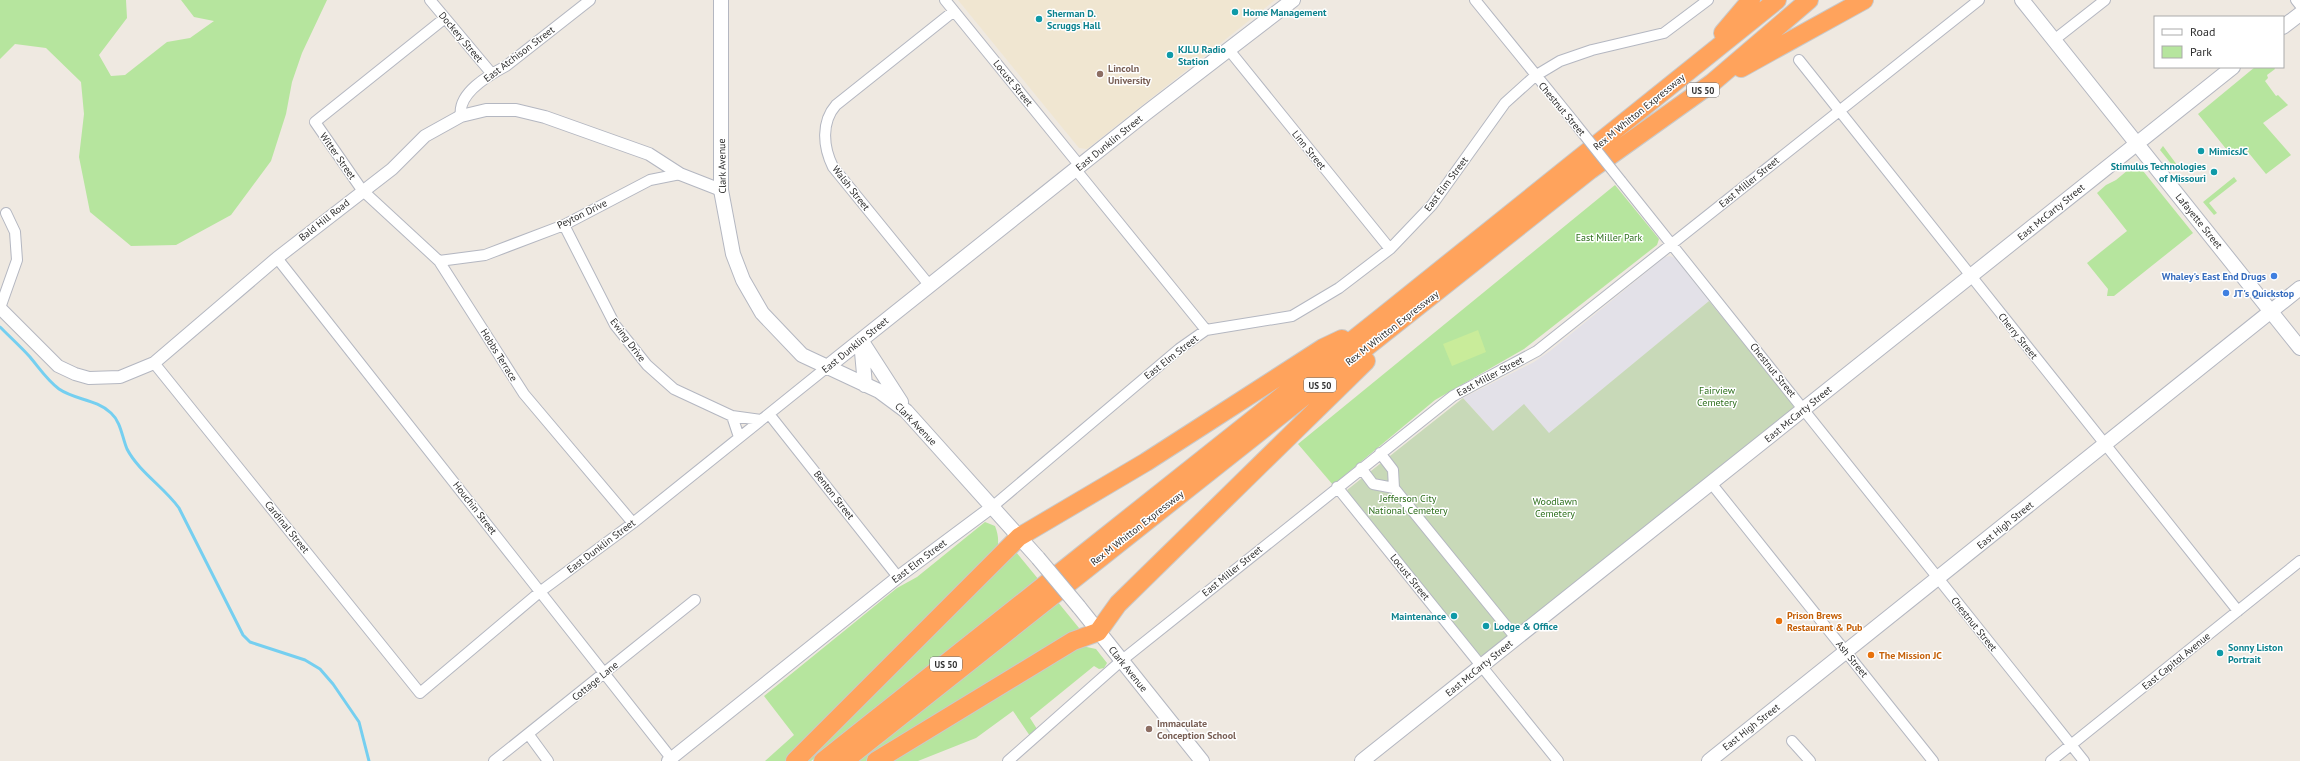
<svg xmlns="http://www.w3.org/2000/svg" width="2300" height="761" font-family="'PT Sans',sans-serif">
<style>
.industrial{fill:#e3e1e8}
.education{fill:#f0e6d1}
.green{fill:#b6e59e}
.cemetery{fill:#c8d9b8}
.pitch{fill:#c9ec9a}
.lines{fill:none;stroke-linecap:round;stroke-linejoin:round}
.stream{stroke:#75cff0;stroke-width:3}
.minor-casing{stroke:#b4b7c1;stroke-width:12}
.tertiary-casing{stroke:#b4b7c1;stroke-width:14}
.secondary-casing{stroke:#b4b7c1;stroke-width:16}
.motorway-casing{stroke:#c9c9c9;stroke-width:20}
.minor{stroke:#fff;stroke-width:10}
.tertiary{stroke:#fff;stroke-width:12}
.secondary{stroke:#fff;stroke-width:14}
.motorway{stroke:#ffa35c;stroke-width:18}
.minor-bridge-casing{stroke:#b4b7c1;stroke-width:12;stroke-linecap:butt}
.secondary-bridge-casing{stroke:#b4b7c1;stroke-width:16;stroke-linecap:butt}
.minor-bridge{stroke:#fff;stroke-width:10}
.secondary-bridge{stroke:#fff;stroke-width:14}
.culture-dot{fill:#0f9aa8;stroke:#fff;stroke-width:1.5}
.education-dot{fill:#8d6e63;stroke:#fff;stroke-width:1.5}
.shop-dot{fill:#3f7fe0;stroke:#fff;stroke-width:1.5}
.food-dot{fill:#e8710a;stroke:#fff;stroke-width:1.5}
.labels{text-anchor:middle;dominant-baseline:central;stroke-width:3;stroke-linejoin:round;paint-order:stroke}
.shield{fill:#fff;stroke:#6d6d6d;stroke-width:1}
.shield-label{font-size:9px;font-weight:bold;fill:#2e2e2e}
.culture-label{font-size:10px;font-weight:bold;fill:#0d838f;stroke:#fff;text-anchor:start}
.street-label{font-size:10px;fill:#2e2e2e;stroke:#fff}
.education-label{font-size:10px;font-weight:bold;fill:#785e54;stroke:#fff;text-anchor:start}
.park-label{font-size:10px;fill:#2c6e1b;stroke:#fff}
.shop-label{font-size:10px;font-weight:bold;fill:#366cbe;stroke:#fff;text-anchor:end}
.food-label{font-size:10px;font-weight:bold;fill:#c56008;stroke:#fff;text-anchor:start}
</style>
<rect width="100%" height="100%" fill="#efe9e1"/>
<path class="industrial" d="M1670,256l5,2 34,43 -160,133 -56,-3 -30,-33 71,-36 16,-11 115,-94z"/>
<path class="education" d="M958,0h317l-188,149 -8,-1z"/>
<path class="green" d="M0,0h126l1,18 -28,37 12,21 14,-1 42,-33 23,-4 24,-17 -20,-4 -13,-17h146l-25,53 -10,29 -6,32 -15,47 -40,54 -55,30 -45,1 -41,-34 -11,-55 5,-43 -3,-32 -35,-34 -31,-4 -15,15z
M2255,67h19l1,2 -8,6 1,3 -3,3 11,15 2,-1 10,10 -25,18 28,32 -25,19 -23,-28 -12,9 -33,-41z
M2163,146l17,23 -3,2 -17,-21z
M2134,165l5,1 54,67 -79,63h-7l1,-7 -21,-26 40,-32 -30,-38 9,-8 10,-5z
M2234,177l3,4 -28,22 8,10 -3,2 -11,-13z
M1615,185l44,54 -2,6 -133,104 -89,51 -102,85 -35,-41z
M985,522l10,4c4,10 4,18 1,28l-207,207h-24l29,-26 -30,-39 133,-108 20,-11z
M1016,552l23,28 -228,181h-9z
M1057,601l22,27 -3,6 -205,127h-18z
M1082,646l14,3 11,14 -3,5 -5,1 -5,-3 -64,52 7,11 -7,7 -17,-25 -37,27 -58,23h-28z"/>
<path class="cemetery" d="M1709,301l85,103 -1,6 -308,245 -5,1 -131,-161 -2,-5 116,-92 30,33 31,-27 25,29z"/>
<path class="pitch" d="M1478,330l8,22 -34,14 -9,-22z"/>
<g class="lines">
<path class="stream" d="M0,327c10,10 21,20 30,30 10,12 17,23 29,32 16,11 37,10 52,24 10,9 11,24 16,36 12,23 37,38 52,59l64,127 7,7 55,18 15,9 13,15 26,38 10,39"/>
<defs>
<path id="minor" d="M430,0l62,74
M945,0l135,166
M1475,0l99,122
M2296,0l4,5
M445,18l-130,104 47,68 77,71 85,133 109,129
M2054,40l51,-40
M1229,50l161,199
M1799,60l439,551
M461,116c-4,-23 28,-41 45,-50l84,-66
M1076,170l130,160
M1621,181l463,580
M564,225l51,100 32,40 27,24 58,27 7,21
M277,258l394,500
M439,261l46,-6 79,-30 86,-45 30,-6
M930,286l-97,-119c-10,-20 -12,-45 3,-62l118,-94
M0,308l17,-48 -2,-28 -9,-19
M154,363l266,330 121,-102 92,-68 193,-155
M769,414l129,163
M732,416l29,4
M1380,453l13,17 1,18 122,150
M1361,468l12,16 21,4
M1711,483l222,278
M1337,487l221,274
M992,507l187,-158 27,-19 86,-14 47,-28 51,-39 42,-44 73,-102 30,-27 25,-15 32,-11 72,-17 44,-33
M529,735l19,26
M1792,741l18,20
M494,761l201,-161
M1008,761l113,-100 332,-265 84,-45 442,-351
M2051,761l249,-200"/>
<path id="tertiary" d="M0,308l58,58 17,8 14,4 31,-1 34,-14 123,-105 115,-89 33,-33 36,-20 25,-6h30l29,7 104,37 31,20 41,16
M668,761l230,-184 94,-70"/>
<path id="secondary" d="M721,0v190l12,64 10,26 19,33 40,42 77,36 27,20 132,147
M2022,0l278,348
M2283,27l17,-13
M861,340l40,62
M861,341l4,44
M826,368l320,-255 147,-113
M1079,607l123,154
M1362,761l871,-694
M1709,761l591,-473"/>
<path id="motorway" d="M1723,33l28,-33
M1741,68l123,-68
M795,761l224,-224 127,-75 177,-114 19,-9
M823,761l555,-441 399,-320
M844,761l746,-591 122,-87 97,-83
M876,761l197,-120 25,-9 20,-28 248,-243"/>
</defs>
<use href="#minor" class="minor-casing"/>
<use href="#tertiary" class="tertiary-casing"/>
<use href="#secondary" class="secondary-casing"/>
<use href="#motorway" class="motorway-casing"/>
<use href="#minor" class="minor"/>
<use href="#tertiary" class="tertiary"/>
<use href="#secondary" class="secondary"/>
<use href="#motorway" class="motorway"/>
<defs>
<path id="minor-bridge" d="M1574,122l47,59"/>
<path id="secondary-bridge" d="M1038,558l41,49"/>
</defs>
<use href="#minor-bridge" class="minor-bridge-casing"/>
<use href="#secondary-bridge" class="secondary-bridge-casing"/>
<use href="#minor-bridge" class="minor-bridge"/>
<use href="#secondary-bridge" class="secondary-bridge"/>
</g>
<g class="culture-dot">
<circle cx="1235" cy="12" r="4"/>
<circle cx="1039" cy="19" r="4"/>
<circle cx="1170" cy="55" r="4"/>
<circle cx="2201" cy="151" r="4"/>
<circle cx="2214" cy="172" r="4"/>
<circle cx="1454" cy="616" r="4"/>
<circle cx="1486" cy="626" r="4"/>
<circle cx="2220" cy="653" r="4"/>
</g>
<g class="education-dot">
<circle cx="1100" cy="74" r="4"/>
<circle cx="1149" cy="729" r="4"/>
</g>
<g class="shop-dot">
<circle cx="2274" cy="276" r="4"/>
<circle cx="2226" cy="293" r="4"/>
</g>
<g class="food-dot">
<circle cx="1779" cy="621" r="4"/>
<circle cx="1871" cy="655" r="4"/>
</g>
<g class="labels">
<g class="shield">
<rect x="1687" y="83" width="32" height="14" rx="3"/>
<rect x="1304" y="378" width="32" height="14" rx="3"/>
<rect x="930" y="657" width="32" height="14" rx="3"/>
</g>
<g class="shield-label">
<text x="1703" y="90">US 50</text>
<text x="1320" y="385">US 50</text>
<text x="946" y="664">US 50</text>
</g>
<g class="culture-label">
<text x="1243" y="12">Home Management</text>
<text x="1047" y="13">Sherman D.<tspan x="1047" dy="12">Scruggs Hall</tspan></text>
<text x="1178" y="49">KJLU Radio<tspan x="1178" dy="12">Station</tspan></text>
<text x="2209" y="151">MimicsJC</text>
<text x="2206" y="166" text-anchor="end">Stimulus Technologies<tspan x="2206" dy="12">of Missouri</tspan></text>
<text x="1446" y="616" text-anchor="end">Maintenance</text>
<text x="1494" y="626">Lodge &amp; Office</text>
<text x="2228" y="647">Sonny Liston<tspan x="2228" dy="12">Portrait</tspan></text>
</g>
<g class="street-label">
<text transform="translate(461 37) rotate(50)">Dockery Street</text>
<text transform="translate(519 54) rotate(-37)">East Atchison Street</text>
<text transform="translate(1013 83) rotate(51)">Locust Street</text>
<text transform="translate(1562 109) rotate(50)">Chestnut Street</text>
<text transform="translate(1639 112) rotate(-39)">Rex M Whitton Expressway</text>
<text transform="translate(1109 143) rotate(-39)">East Dunklin Street</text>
<text transform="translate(1309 150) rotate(51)">Linn Street</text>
<text transform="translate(338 156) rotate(55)">Witter Street</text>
<text transform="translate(722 166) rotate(-91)">Clark Avenue</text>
<text transform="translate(1749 182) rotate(-39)">East Miller Street</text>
<text transform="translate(1446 184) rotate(-53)">East Elm Street</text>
<text transform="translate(851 188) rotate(52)">Walsh Street</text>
<text transform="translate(2051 212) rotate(-39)">East McCarty Street</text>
<text transform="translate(582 214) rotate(-26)">Peyton Drive</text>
<text transform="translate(324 220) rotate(-38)">Bald Hill Road</text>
<text transform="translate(2199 221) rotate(51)">Lafayette Street</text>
<text transform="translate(1392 328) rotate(-38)">Rex M Whitton Expressway</text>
<text transform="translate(2018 336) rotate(51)">Cherry Street</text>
<text transform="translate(628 340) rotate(53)">Ewing Drive</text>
<text transform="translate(855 345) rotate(-39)">East Dunklin Street</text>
<text transform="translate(499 355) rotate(58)">Hobbs Terrace</text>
<text transform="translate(1171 357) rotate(-38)">East Elm Street</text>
<text transform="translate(1773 370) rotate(51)">Chestnut Street</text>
<text transform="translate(1490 376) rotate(-28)">East Miller Street</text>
<text transform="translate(1798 414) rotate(-39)">East McCarty Street</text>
<text transform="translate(916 424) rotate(46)">Clark Avenue</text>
<text transform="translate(834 495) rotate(52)">Benton Street</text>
<text transform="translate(475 508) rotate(52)">Houchin Street</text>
<text transform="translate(2005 525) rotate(-39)">East High Street</text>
<text transform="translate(287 527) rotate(51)">Cardinal Street</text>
<text transform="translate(1137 528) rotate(-38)">Rex M Whitton Expressway</text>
<text transform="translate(601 546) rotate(-37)">East Dunklin Street</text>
<text transform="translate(919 561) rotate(-37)">East Elm Street</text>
<text transform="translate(1232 571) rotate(-39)">East Miller Street</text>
<text transform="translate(1410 577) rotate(51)">Locust Street</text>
<text transform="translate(1974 624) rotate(51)">Chestnut Street</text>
<text transform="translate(1852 659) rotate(51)">Ash Street</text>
<text transform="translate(2176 661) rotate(-39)">East Capitol Avenue</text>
<text transform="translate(1479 668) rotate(-39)">East McCarty Street</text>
<text transform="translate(1128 669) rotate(51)">Clark Avenue</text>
<text transform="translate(595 681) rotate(-39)">Cottage Lane</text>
<text transform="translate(1751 727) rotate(-38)">East High Street</text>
</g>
<g class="education-label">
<text x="1108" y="68">Lincoln<tspan x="1108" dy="12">University</tspan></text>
<text x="1157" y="723">Immaculate<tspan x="1157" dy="12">Conception School</tspan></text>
</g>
<g class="park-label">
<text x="1609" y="237">East Miller Park</text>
<text x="1717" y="390">Fairview<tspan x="1717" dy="12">Cemetery</tspan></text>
<text x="1408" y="498">Jefferson City<tspan x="1408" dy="12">National Cemetery</tspan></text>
<text x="1555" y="501">Woodlawn<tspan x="1555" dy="12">Cemetery</tspan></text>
</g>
<g class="shop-label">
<text x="2266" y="276">Whaley's East End Drugs</text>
<text x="2234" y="293" text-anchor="start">JT's Quickstop</text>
</g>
<g class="food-label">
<text x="1787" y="615">Prison Brews<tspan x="1787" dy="12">Restaurant &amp; Pub</tspan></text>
<text x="1879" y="655">The Mission JC</text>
</g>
</g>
<rect x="2154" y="16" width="130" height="52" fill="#ffffff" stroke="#ababab"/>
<rect x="2162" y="29" width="20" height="6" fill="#ffffff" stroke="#ababab"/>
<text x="2190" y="36" font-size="12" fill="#2e2e2e">Road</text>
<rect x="2162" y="46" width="20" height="12" fill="#b6e59e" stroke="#ababab"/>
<text x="2190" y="56" font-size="12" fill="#2e2e2e">Park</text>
</svg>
